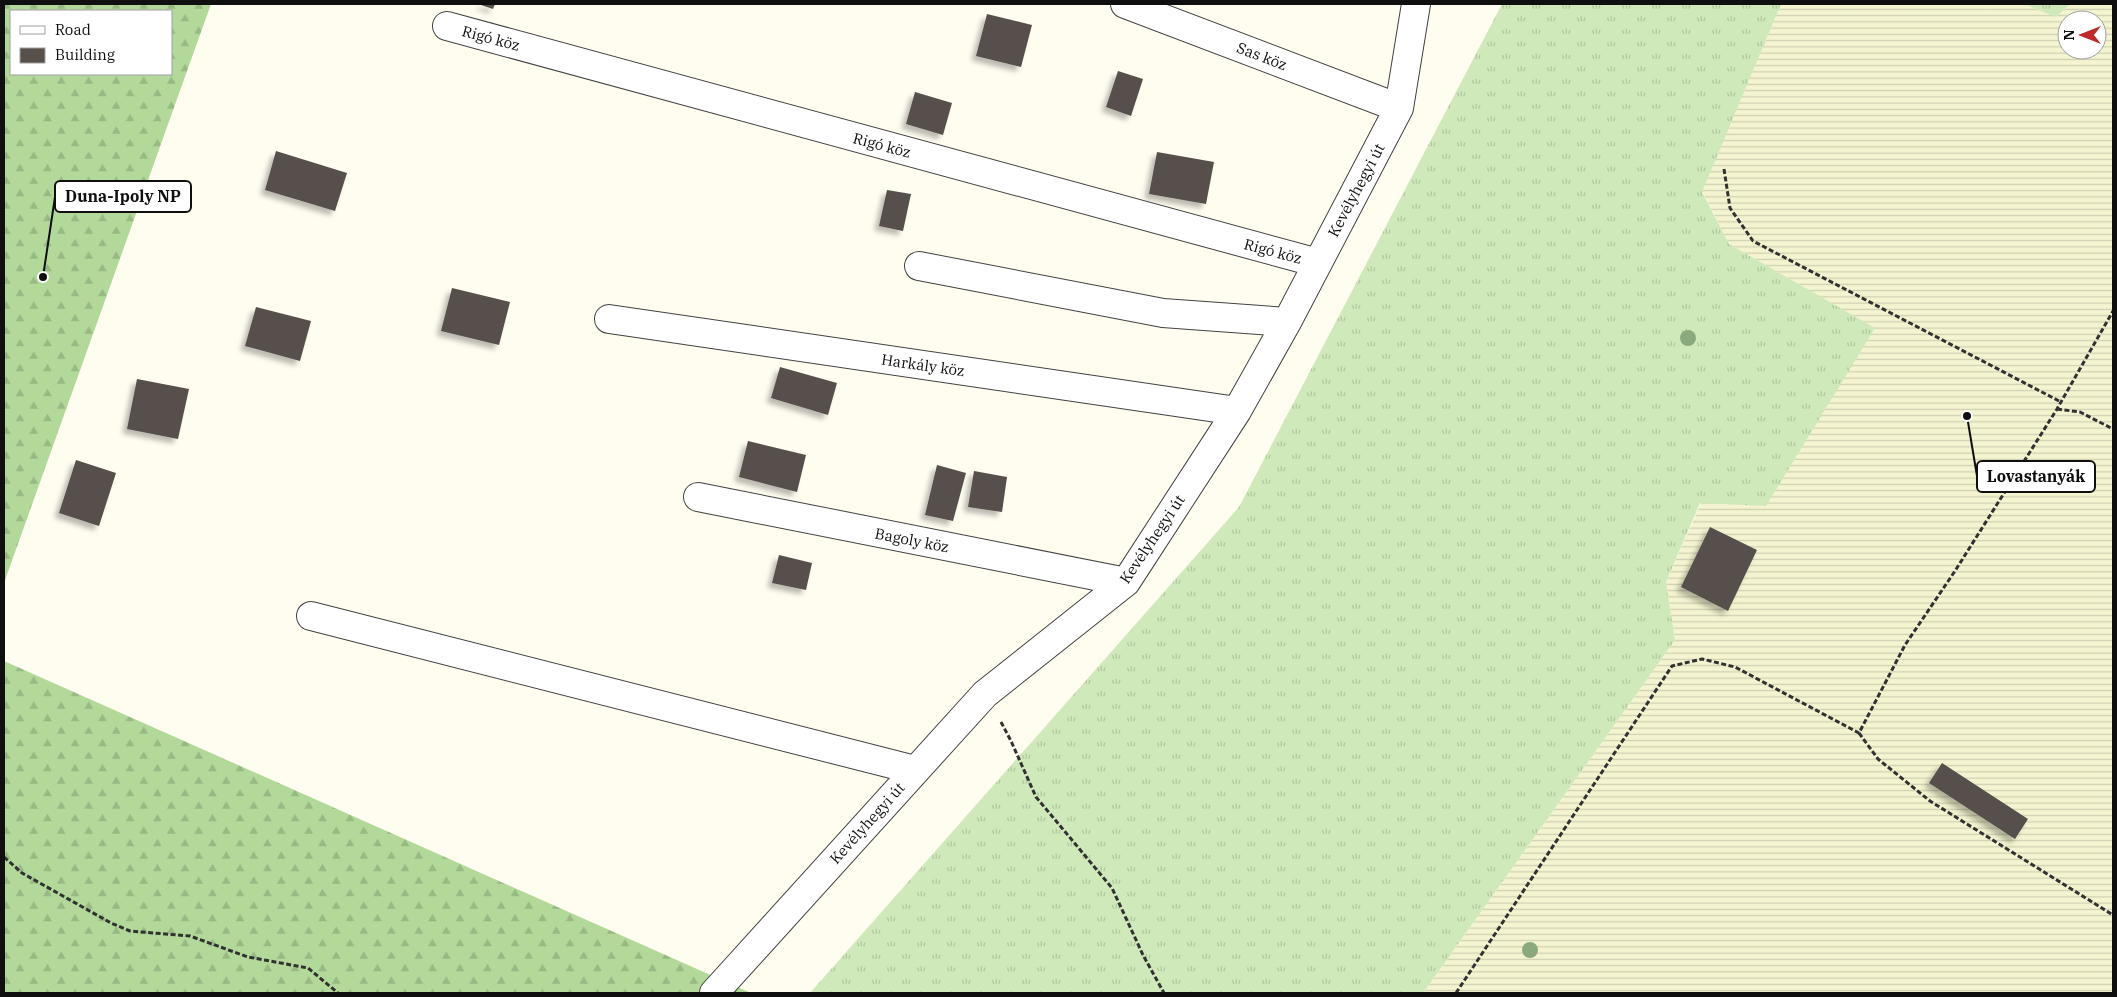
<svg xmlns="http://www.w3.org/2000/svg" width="2117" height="997" font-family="'IBM Plex Serif',serif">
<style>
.farmland{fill:url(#farmland-rules);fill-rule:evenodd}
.grass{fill:url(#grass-tufts)}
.forest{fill:url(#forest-firs);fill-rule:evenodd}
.building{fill:#57504b;filter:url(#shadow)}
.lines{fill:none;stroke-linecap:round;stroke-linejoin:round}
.minor-casing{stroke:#424242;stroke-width:30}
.path{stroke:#313131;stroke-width:3;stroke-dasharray:5 2.5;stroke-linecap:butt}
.minor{stroke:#fff;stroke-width:28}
.tree{fill:#8aaa7e}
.labels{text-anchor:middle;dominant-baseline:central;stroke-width:5;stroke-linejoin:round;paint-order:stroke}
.street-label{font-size:15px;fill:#0f0f0f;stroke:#fff}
.leader{fill:none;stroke:#0f0f0f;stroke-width:2}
.callout-dot{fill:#0f0f0f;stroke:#fff;stroke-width:2}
.callout{fill:#fff;stroke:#0f0f0f;stroke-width:2}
.callout-label{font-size:16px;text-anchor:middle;font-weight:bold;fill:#0f0f0f}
</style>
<defs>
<pattern id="farmland-rules" width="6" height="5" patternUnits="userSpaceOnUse" patternTransform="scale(1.25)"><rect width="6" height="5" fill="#f4f4d1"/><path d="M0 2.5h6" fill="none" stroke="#d0d0b2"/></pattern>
<pattern id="grass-tufts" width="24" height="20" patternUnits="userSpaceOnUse" patternTransform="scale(1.25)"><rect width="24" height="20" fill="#cfe9ba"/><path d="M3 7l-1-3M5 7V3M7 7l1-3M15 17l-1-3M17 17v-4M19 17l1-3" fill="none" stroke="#b1c79f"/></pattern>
<pattern id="forest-firs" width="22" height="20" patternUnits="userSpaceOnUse" patternTransform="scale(1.25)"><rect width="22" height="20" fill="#b2d99a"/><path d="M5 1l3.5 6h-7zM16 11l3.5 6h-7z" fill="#98b984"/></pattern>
<filter id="shadow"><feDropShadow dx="-4.5" dy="4.5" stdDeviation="2.5" flood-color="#0004"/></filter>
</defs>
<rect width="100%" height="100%" fill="#fffdf0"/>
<path class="farmland" d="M1781,4h243l32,12 14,-12h43v989h-690l252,-353 -9,-58 35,-79 173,-175 -145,-84 -27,-53zM2067,20h30v30h-30z"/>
<path class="grass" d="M1502,4h279l-79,188 27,52 146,84 -109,178 -66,-3 -34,79 9,58 -252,353h-613l429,-486z
M2024,4h46l-14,13z"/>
<path class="forest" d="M4,4h207l-207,579zM11,11h160v63h-160z
M4,661l747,332h-747z"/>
<path class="building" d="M478,4h17l-2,5z
M987,14l45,11 -11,42 -45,-11z
M1118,71l25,8 -12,37 -25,-9z
M915,92l37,11 -9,32 -37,-11z
M276,151l71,22 -12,38 -70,-21z
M1157,152l57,10 -8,42 -57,-10z
M887,190l24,4 -8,37 -24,-5z
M452,288l58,14 -11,43 -58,-14z
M256,307l55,14 -11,40 -55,-15z
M780,367l57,16 -9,32 -57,-17z
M137,379l52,10 -11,50 -51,-10z
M748,441l58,14 -9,37 -58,-15z
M76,460l40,13 -17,53 -40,-13z
M937,465l29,8 -13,48 -28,-6z
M974,471l33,6 -5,35 -34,-5z
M1710,527l47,23 -29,61 -47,-24z
M779,555l33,8 -6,27 -34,-7z
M1942,763l86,56 -13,20 -86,-56z"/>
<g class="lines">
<defs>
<path id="minor" d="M1125,4l274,104
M447,26l871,237
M919,266l244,47 124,9
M609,319l628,92
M698,497l428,85
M311,616l604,154
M714,993l271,-299 141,-112 111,-171 50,-89 112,-214 17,-104"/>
</defs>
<use href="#minor" class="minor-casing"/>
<path class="path" d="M1724,169l6,39 23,33 308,161
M2057,409l23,3 33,17
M1001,722l10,19 25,56 76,91 31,67 21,38
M1859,733l19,26 52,42 183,114
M4,857l18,16 89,50 19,8 60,5 58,21 60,11 30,25
M1456,993l216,-327 30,-7 33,8 124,66 46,-88 50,-74 102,-162 56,-98"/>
<use href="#minor" class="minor"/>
</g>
<g class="tree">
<circle cx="1688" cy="338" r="8"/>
<circle cx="1530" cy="950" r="8"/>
</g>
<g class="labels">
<g class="street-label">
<text transform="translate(491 38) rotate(15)">Rigó köz</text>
<text transform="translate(1262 56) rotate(21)">Sas köz</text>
<text transform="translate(882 145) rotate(15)">Rigó köz</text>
<text transform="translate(1356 190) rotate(-62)">Kevélyhegyi út</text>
<text transform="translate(1273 251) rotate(15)">Rigó köz</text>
<text transform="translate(923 365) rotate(8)">Harkály köz</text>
<text transform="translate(1152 539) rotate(-56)">Kevélyhegyi út</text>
<text transform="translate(912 540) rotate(11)">Bagoly köz</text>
<text transform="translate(867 823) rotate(-48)">Kevélyhegyi út</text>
</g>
</g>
<path class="leader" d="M43 277L55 197M1967 416L1977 476"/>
<g class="callout-dot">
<circle cx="43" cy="277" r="5"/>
<circle cx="1967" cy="416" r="5"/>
</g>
<g class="callout">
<rect x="55" y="181" width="136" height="31" rx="5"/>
<rect x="1977" y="461" width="118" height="31" rx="5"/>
</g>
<g class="callout-label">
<text x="123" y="202">Duna-Ipoly NP</text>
<text x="2036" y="482">Lovastanyák</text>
</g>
<rect width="2117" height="997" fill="none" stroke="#0f0f0f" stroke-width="10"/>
<rect x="10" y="10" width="162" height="65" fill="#ffffff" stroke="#9f9f9f"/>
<rect x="20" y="26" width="25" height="8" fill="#ffffff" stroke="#9f9f9f"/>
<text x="55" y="35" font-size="15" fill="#0f0f0f">Road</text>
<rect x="20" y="48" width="25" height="15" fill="#57504b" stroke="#9f9f9f"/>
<text x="55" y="60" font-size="15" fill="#0f0f0f">Building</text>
<g transform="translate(2082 35) rotate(270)"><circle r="24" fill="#ffffff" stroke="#9f9f9f"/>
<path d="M0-4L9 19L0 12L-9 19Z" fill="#bc2b29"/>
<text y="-8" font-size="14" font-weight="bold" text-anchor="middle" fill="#0f0f0f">N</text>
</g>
</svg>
